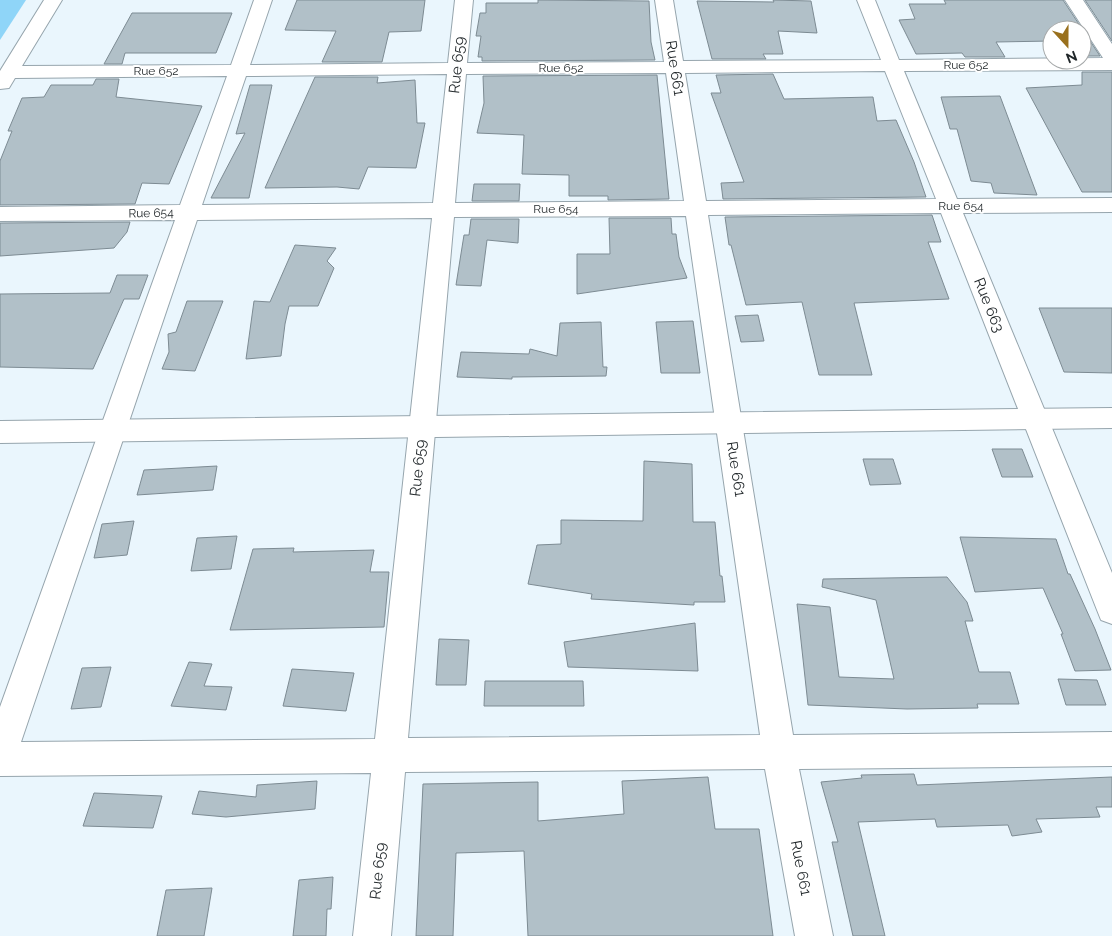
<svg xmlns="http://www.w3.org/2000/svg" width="1112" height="936" font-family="Raleway,sans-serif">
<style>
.green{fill:#8fd5f8}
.building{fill:#b1c0c8;stroke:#7d8b93}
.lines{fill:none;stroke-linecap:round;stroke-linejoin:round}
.street-casing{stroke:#96a5ad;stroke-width:2}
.secondary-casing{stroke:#96a5ad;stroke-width:2}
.street{fill:#fff;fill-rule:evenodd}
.secondary{fill:#fff;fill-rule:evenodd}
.labels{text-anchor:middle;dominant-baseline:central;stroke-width:4;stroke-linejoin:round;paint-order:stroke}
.far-street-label{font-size:12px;fill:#1f2528;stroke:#fff}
.street-label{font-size:15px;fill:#1f2528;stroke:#fff}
</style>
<rect width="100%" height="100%" fill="#eaf6fd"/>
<path class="green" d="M0,0h26l-26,40z"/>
<path class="building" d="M297,0h128l-4,31 -32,1 -7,30h-60l14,-31 -51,-1z
M538,0l111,1 2,41 4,18 -173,1v-4h-4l3,-21h-5l4,-23h6v-10h52z
M773,0l38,1 6,32 -39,-2 5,23h-20l3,5h-54l-15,-58 77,1z
M944,0h119l37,56h-18v-26h-30v11l-56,1 9,15h-40l-3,-4 -46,1 -17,-34 16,-1 -6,-15h37z
M1085,0h27v41z
M132,13h100l-16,40h-91l-3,11h-18z
M1082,72h30v120h-30l-56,-104 56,-3z
M773,74l11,25 89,-2 4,24 19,-1 18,42 12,35 -203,2 -2,-16 23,-1 -33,-89h10l-5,-18z
M657,75l12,124 -61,1v-4h-39v-21l-47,-1 2,-39 -47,-2 7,-30 -1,-27z
M315,77h63l-1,6 38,-3 2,43h8l-9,45 -48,-1 -9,22 -22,-2 -72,1z
M96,79h23l-3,18 86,9 -33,78 -27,-1 -7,21 -135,1v-44l12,-30h-4l14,-33 22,-1 7,-12h42z
M250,85h22l-23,113h-38l34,-65 -9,1z
M1000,96l37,99 -43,-2 -3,-10 -20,-2 -14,-52h-7l-9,-32z
M474,184h46l-1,17h-47z
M932,215l9,27h-13l21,57 -95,4 18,72h-53l-17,-73 -56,3 -15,-60h-2l-4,-28z
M609,218h62l1,16h4l3,23 8,21 -110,16v-40h33z
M471,219h48l-1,24 -31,-3 -6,46 -25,-1 8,-50h5z
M130,222l-3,10 -13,16 -114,8v-33z
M295,245l41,3 -9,13 7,7 -16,38h-29l-4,18 -4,32 -35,3 8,-58 16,1z
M117,275h31l-9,24h-15l-31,70 -93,-2v-73l110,-1z
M187,301h36l-28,70 -33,-2 7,-17 -1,-18 8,-2z
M1039,308h73v65l-48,-1z
M758,315l6,26 -23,1 -6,-26z
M693,321l7,52h-39l-5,-51z
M601,322l2,45h4l-1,9 -94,1v2l-55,-2 4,-25 68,2 1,-5 27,7 3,-33z
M992,449h30l11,28h-31z
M863,459h30l8,25 -31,1z
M644,461l48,3 1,58h22l5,54h2l3,26h-31v3l-103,-6 1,-5 -64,-10 9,-39 24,-1v-24l82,1z
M217,466l-4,24 -76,5 7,-25z
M134,521l-7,34 -33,3 8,-34z
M237,536l-6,33 -40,2 6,-33z
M960,537l96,2 12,35h2l25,55 16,41 -36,1 -14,-37h2l-20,-46 -68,4z
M294,548l-1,4 81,-2 -4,22h19l-5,55 -154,3 23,-81z
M947,577l20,25 6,19h-8l14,51h31l9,32h-42l1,4 -71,1 -99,-4 -11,-101 33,3 9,70 55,2 -18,-79 -54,-13 1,-8z
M695,623l3,48 -130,-4 -4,-25z
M439,639l30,1 -3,45h-30z
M189,662l23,2 -8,22 28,1 -6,23 -55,-4z
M111,667l-10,40 -30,2 11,-41z
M292,669l62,4 -8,38 -63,-5z
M1058,679l39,1 9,25h-40z
M485,681h98l1,25h-100z
M914,774l3,11 195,-8v30h-16l4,10 -64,2 6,13 -30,4 -4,-11 -71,2 -2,-8 -77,3 27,114h-32l-21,-94h6l-17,-60 41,-4 -1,-3z
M708,777l7,52h44l14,107h-245l-4,-85 -68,2 -3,83h-37l7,-152 115,-2v39l86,-7 -2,-33z
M317,781l-2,28 -89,8 -34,-3 7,-23 57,6 1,-12z
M94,793l68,3 -9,32 -70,-2z
M333,877l-2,32h-4l-1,27h-33l6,-56z
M212,888l-8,48h-47l9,-46z"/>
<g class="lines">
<defs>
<path id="street" d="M44,0h18l-40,66 209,-1 23,-65h18l-22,65 198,-2 7,-63h18l-6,63 197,-1 -9,-62h18l10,61 198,-1 -24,-60h18l24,60 204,-2 -38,-58h18l29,44v26l-208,1 53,128 155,-1v14l-149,1 149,360v51l-11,-4 -4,-10 -156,-397 -233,2 85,520 319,-3v34l-313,3 34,167h-38l-30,-167 -360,3 -14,164h-38l18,-163 -371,3v-69l175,-487 -175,1v-14l180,-2 47,-129 -212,2 -6,10 -9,1v-18zM885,71l51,128 -230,2 -21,-128zM666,73l18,128 -229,2 11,-129zM447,74l-14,129 -231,2 44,-129zM686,216l74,519 -352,3 46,-521zM432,218l-57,521 -354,3 176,-522z"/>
<path id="secondary" d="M1112,408v20l-1112,15v-22z"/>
</defs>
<use href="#street" class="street-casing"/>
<use href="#secondary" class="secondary-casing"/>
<use href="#street" class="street"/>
<use href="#secondary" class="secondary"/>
</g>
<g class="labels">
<g class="far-street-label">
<text x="966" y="65">Rue 652</text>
<text x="561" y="68">Rue 652</text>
<text x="156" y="71">Rue 652</text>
<text x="961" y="206">Rue 654</text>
<text x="556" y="209">Rue 654</text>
<text transform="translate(151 213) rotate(-1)">Rue 654</text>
</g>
<g class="street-label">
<text transform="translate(457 65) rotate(-84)">Rue 659</text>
<text transform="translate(675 68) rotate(81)">Rue 661</text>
<text transform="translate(989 305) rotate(68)">Rue 663</text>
<text transform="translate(418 468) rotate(-84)">Rue 659</text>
<text transform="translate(736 469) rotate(81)">Rue 661</text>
<text transform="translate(801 868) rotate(79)">Rue 661</text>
<text transform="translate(378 871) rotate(-84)">Rue 659</text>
</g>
</g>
<g transform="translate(1067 45) rotate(159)"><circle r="24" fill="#ffffff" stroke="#a5a8a9"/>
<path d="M0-4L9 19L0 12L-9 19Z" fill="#99701d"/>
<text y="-8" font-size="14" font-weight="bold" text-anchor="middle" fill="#1f2528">N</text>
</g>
</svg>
